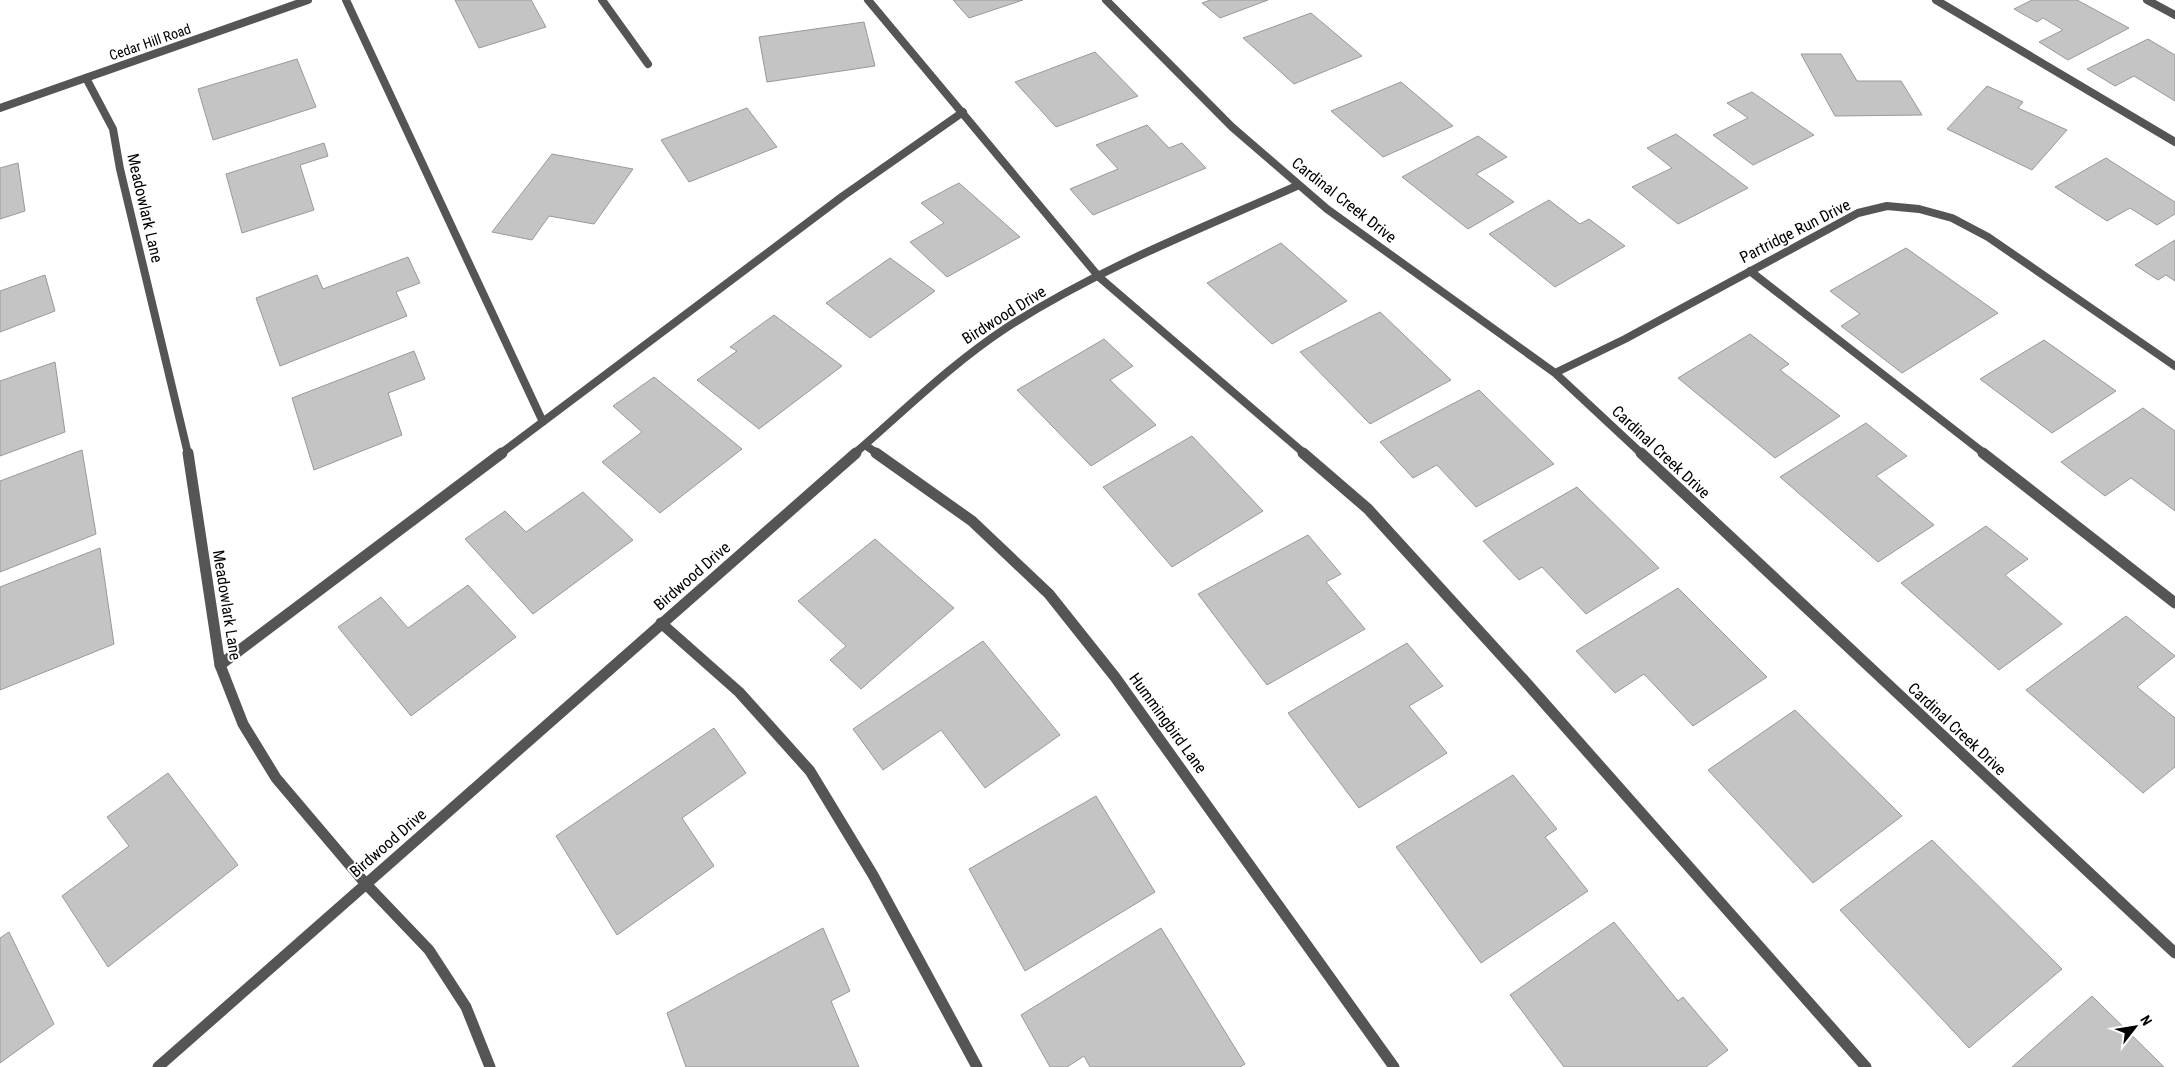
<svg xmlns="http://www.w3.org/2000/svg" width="2175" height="1067" font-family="'Roboto Condensed',sans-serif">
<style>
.building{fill:#c4c4c4;stroke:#999}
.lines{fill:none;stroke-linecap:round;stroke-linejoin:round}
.service-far1{stroke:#555;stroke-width:8}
.service{stroke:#555;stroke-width:11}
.minor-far1{stroke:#555;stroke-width:8}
.minor{stroke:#555;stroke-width:11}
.tertiary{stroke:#555;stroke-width:8}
.labels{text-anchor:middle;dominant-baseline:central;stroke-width:4;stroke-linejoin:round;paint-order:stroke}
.far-street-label{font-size:14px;fill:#000;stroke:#fff}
.street-label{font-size:16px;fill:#000;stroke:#fff}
</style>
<rect width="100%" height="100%" fill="#fff"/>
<path class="building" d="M455,0h76l15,27 -67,21z
M953,0h70l-54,18z
M1210,0h58l-48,18 -18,-15z
M2032,0h45l52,28 -61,32 -29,-18 24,-12 -20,-12 -6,4 -23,-13z
M1311,13l51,43 -68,28 -51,-46z
M864,22l11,44 -108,16 -8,-45z
M2148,39l27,16v46l-41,-25 -19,10 -28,-17z
M1095,52l43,44 -82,31 -41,-45z
M1801,54h40l16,27h44l21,34 -87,1z
M297,59l19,48 -103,33 -15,-51z
M1401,82l52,44 -70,31 -52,-46z
M1987,86l36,16 -5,6 49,22 -35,40 -85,-41z
M1752,92l62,43 -61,30 -40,-30 35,-17 -21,-15z
M747,108l30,39 -88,35 -28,-42z
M1147,125l22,23 13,-5 24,25 -113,47 -23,-26 48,-20 -22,-24z
M1676,134l72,54 -70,36 -46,-37 40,-19 -25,-20z
M1478,136l29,21 -31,17 38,28 -46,27 -66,-52z
M324,143l4,13 -28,9 14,45 -72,23 -16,-59z
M552,154l81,15 -39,55 -45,-8 -17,24 -40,-8z
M2106,158l69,44v12l-18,11 -27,-17 -23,13 -52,-34z
M18,163l7,48 -25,8v-51z
M959,183l61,54 -73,40 -37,-35 34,-19 -23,-20z
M1549,200l31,24 9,-5 36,27 -70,41 -66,-53z
M2175,240v41l-9,-6 -8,5 -23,-15z
M1281,243l66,58 -75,43 -65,-61z
M1906,248l92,65 -96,60 -61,-47 19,-12 -30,-23z
M408,257l12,26 -24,9 11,24 -127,50 -24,-68 61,-23 6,14z
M890,258l45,33 -65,47 -44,-35z
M45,275l10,36 -55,21v-41z
M1380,312l71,68 -81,44 -70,-72z
M774,315l68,51 -83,63 -62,-49 40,-29 -7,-4z
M1750,334l39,30 -9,6 60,46 -65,42 -97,-80z
M1104,339l29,27 -23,14 46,45 -65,41 -74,-76z
M2044,340l72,51 -64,42 -72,-54z
M414,351l11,28 -37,14 14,42 -88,35 -22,-72z
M55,362l10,70 -65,24v-75z
M654,377l88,72 -82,64 -58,-51 40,-30 -29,-26z
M1479,390l75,74 -78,43 -39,-42 -24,13 -33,-36z
M2143,408l32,23v80l-44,-33 -26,18 -44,-34z
M1866,423l41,33 -31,20 58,49 -56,37 -98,-85z
M1192,436l71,75 -91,56 -69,-80z
M82,450l14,84 -96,38v-91z
M1577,487l82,81 -73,46 -44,-47 -23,13 -36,-39z
M583,492l50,48 -100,74 -68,-75 40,-28 21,21z
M1986,526l42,33 -23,16 57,49 -63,46 -98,-87z
M1308,535l33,39 -15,8 39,47 -98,56 -69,-91z
M875,539l79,69 -93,81 -31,-29 16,-14 -48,-45z
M100,548l14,96 -114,46v-103z
M468,585l48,52 -105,79 -73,-89 43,-30 27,31z
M1678,588l89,89 -74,49 -49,-52 -29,19 -39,-42z
M2126,616l49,40 -38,31 38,31v49l-32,26 -117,-103z
M983,641l77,94 -75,53 -44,-58 -58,40 -30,-41z
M1407,643l36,43 -34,20 38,47 -88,55 -71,-95z
M1795,710l107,106 -89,67 -105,-113z
M714,728l32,45 -64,45 32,48 -97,69 -61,-99z
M168,773l70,92 -130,102 -46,-71 67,-50 -22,-29z
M1513,775l44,54 -12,8 43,54 -107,72 -85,-116z
M1096,796l59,96 -130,79 -56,-102z
M1932,840l130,129 -93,79 -129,-138z
M1614,922l64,79 5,-4 45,53 -22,17h-142l-54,-72z
M823,928l27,63 -19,10 28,66h-173l-19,-54z
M1161,928l84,136 -5,3h-150l-6,-11 -17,11h-17l-29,-52z
M9,932l45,92 -54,39v-125z
M2092,996l72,71h-152z"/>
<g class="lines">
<path class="service-far1" d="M346,0l197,422
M868,0l231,277 206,177
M1936,0l239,142
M1750,271l235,183
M500,454l343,-258 120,-84"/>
<path class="service" d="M1303,453l65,56 155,170 343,388
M1983,453l192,150
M661,623l78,69 71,79 63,104 104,192
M220,665l282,-212"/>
<path class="minor-far1" d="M602,0l46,64
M1106,0l126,127 95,82 228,164 87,81
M2147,0l28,15
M86,78l27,51 7,40 68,285
M1555,373l70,-34 233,-126 29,-7 32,3 33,9 36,19 187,129
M865,445l13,9
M854,454c50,-43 96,-89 152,-126 91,-59 194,-99 293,-143"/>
<path class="minor" d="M188,453l32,212 23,59 33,54 89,105 64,67 37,57 24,60
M876,453l96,68 77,73 66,83 279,390
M1641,453l534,500
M158,1067l698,-614"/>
<path class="tertiary" d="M0,108l308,-108"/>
</g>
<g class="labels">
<g class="far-street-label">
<text transform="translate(150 42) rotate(-19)">Cedar Hill Road</text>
</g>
<g class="street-label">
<text transform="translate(1344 200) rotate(38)">Cardinal Creek Drive</text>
<text transform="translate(145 208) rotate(77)">Meadowlark Lane</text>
<text transform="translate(1795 231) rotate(-27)">Partridge Run Drive</text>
<text transform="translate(1004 315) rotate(-32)">Birdwood Drive</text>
<text transform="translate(1661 452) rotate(43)">Cardinal Creek Drive</text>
<text transform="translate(692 576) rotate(-41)">Birdwood Drive</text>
<text transform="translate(227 605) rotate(81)">Meadowlark Lane</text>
<text transform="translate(1168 723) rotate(54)">Hummingbird Lane</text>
<text transform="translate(1957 729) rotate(43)">Cardinal Creek Drive</text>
<text transform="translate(388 843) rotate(-41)">Birdwood Drive</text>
</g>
</g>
<g transform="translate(2135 1027) rotate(59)" stroke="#ffffff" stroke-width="4" paint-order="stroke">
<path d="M0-4L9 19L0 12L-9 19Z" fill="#000000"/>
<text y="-8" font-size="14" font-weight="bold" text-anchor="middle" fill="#000000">N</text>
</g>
</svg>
